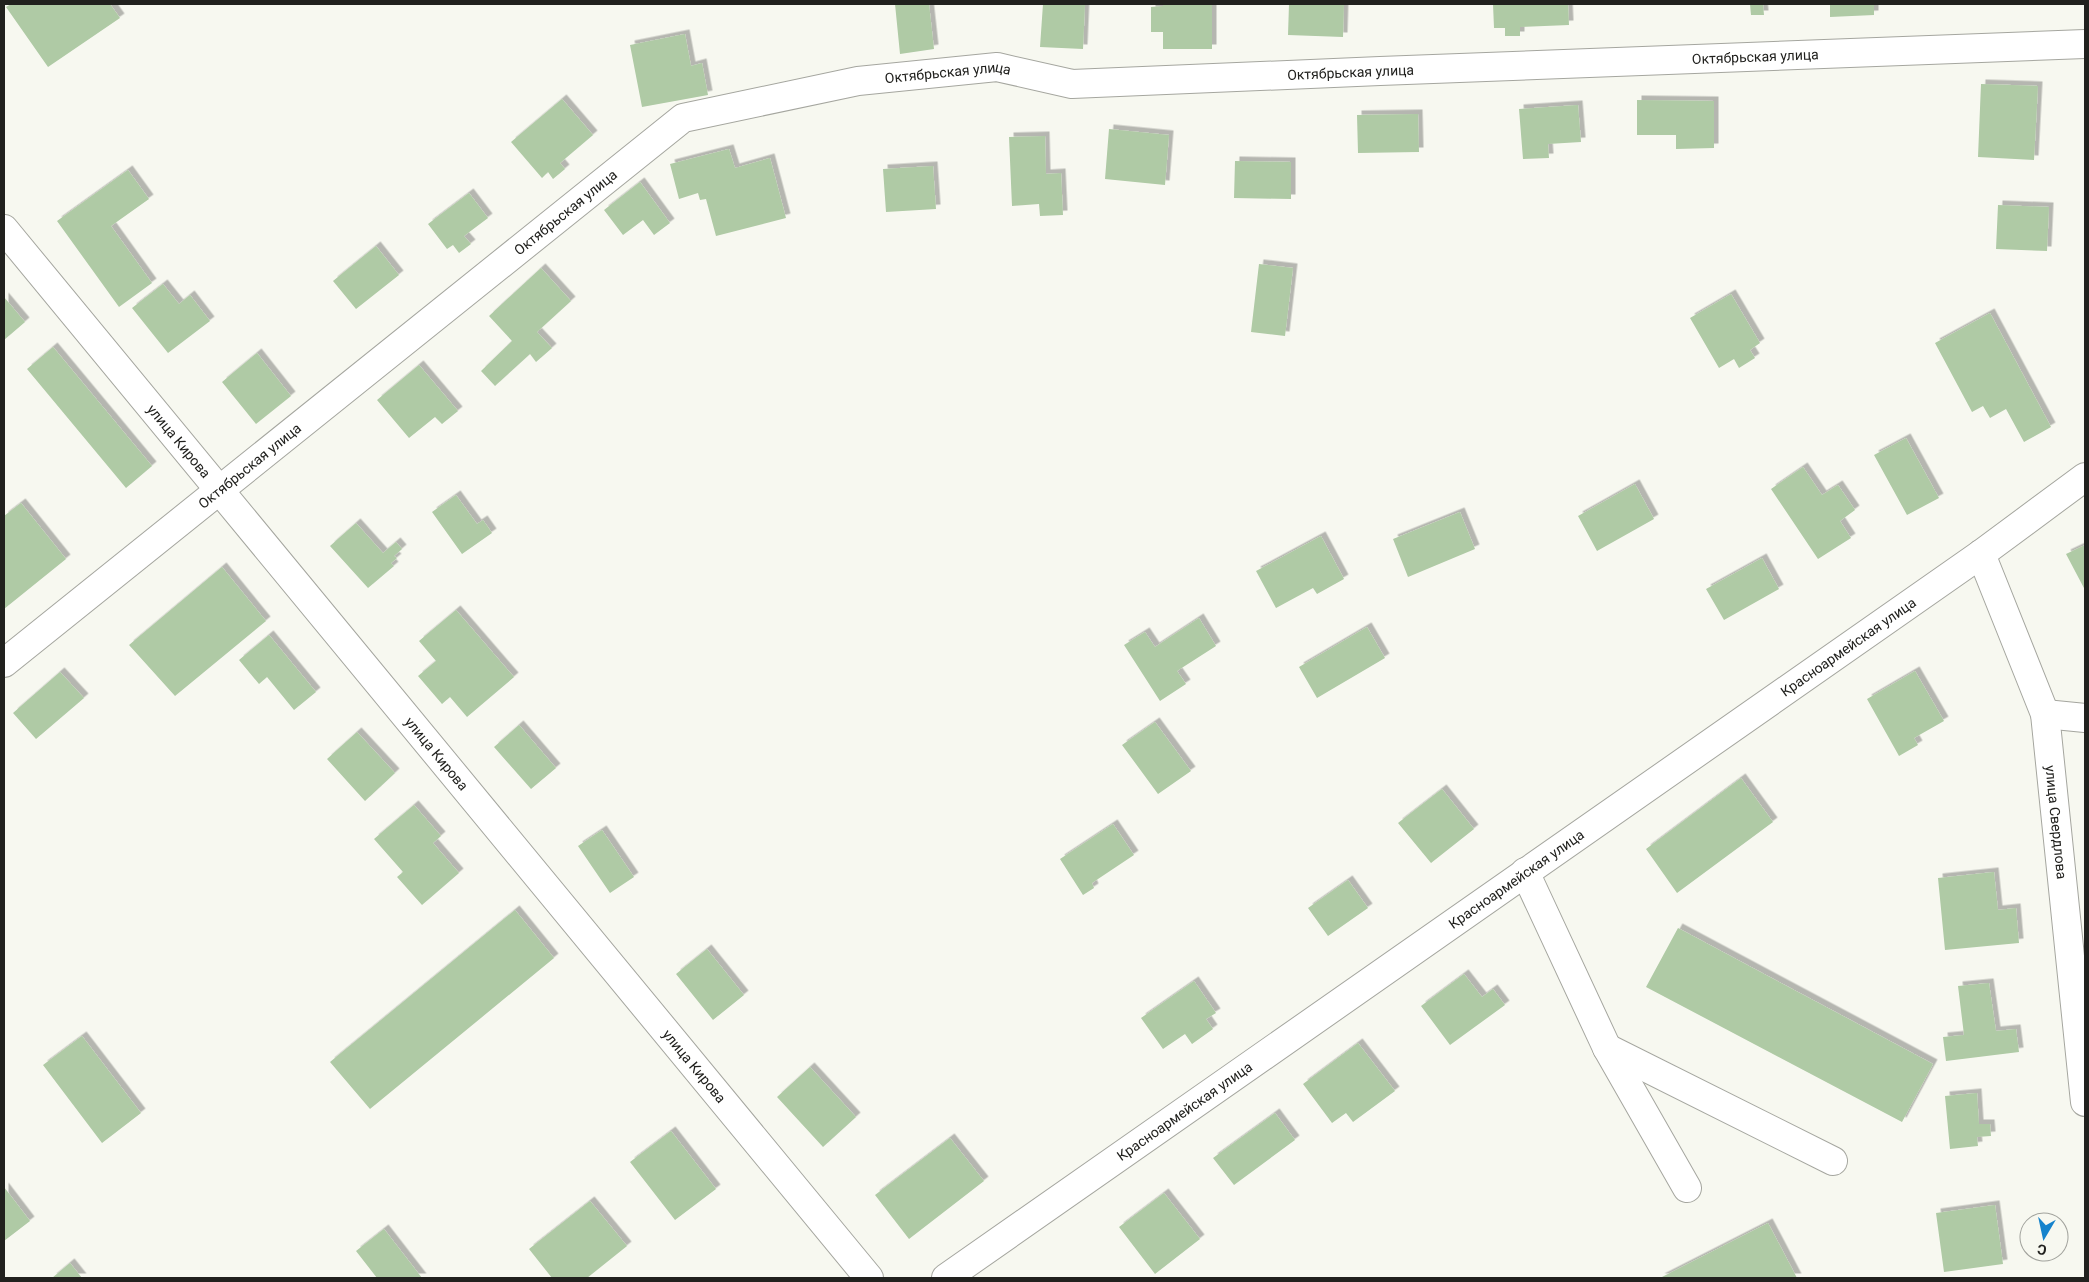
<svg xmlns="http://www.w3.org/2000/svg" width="2089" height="1282" font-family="Roboto,sans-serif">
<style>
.building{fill:#afcaa5;filter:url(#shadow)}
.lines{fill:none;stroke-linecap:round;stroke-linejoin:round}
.minor-casing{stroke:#a5a69f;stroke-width:30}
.major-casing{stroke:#a5a69f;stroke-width:30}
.minor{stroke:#fff;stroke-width:28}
.major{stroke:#fff;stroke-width:28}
.labels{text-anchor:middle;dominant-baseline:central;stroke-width:4;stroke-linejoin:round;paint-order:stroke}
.street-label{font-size:14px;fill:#21211e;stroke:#f7f8f0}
</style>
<defs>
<filter id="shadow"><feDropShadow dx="4.5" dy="-4.5" stdDeviation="0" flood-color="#0004"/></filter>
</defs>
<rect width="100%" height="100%" fill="#f7f8f0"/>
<path class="building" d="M11,4h99l10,14 -72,49 -42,-60z
M895,4h34l5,45 -34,5z
M1043,4h42l-2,45 -43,-2z
M1163,4h49v45h-49v-17h-12v-25l12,-1z
M1289,4h55l-1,33 -55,-2z
M1493,4h75l1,21 -49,2v9h-15v-8h-11z
M1750,4h13l1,11h-13z
M1830,4h44v11l-44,2z
M685,34l6,32 11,-3 6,32 -66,12 -12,-62z
M1981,84l57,2 -4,74 -56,-3z
M562,99l31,36 -33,28 5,6 -12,10 -5,-7 -6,6 -31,-36z
M1637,100l77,1v47l-38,1v-14h-39z
M1578,105l3,37 -33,2 1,14 -26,1 -4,-50z
M1418,114l1,38 -61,1 -1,-38z
M1109,129l60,6 -4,50 -60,-6z
M1045,136l1,38 15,-1 2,42 -23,1 -1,-12 -27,2 -3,-69z
M729,149l6,19 35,-10 16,60 -70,18 -10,-37 -6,1 -2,-7 -19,6 -9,-35z
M1235,161l56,1v37l-57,-1z
M933,166l3,43 -50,3 -3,-43z
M128,170l21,29 -38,27 41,57 -33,24 -62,-86z
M640,182l30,41 -16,12 -11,-15 -20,15 -19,-25z
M469,193l19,25 -24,18 7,8 -12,9 -6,-8 -6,4 -19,-25z
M1998,205l51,2 -2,44 -51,-2z
M376,246l23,29 -43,34 -23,-28z
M1259,264l34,4 -8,68 -34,-4z
M541,268l30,33 -34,31 15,16 -16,14 -6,-8 -35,32 -14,-15 31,-30 -23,-25z
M163,284l16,20 11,-9 20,26 -42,32 -36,-45z
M1731,294l29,49 -10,7 5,8 -16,10 -5,-9 -15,9 -29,-50z
M4,297l21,25 -21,18z
M1990,313l61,114 -27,15 -18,-33 -16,9 -7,-12 -11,6 -37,-69z
M53,347l99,119 -26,22 -99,-119z
M257,353l34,43 -35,28 -34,-42z
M419,365l39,46 -16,13 -7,-7 -26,21 -32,-38z
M1906,438l33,60 -32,17 -33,-60z
M1803,467l19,28 16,-10 17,25 -15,11 11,17 -33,21 -47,-70z
M1635,484l19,35 -57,32 -19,-35z
M456,495l21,29 6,-4 9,13 -30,21 -30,-42z
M21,503l45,56 -62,50v-93z
M1460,512l15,37 -67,28 -15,-38z
M356,523l27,30 13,-11 6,7 -8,7 3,2 -6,5 3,3 -26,22 -38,-42z
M1321,536l23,43 -27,15 -4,-6 -37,20 -20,-37z
M2085,545v45l-19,-36z
M1762,558l17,31 -55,31 -18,-31z
M222,567l44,54 -91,75 -46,-51z
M456,610l58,67 -47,40 -17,-20 -8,7 -24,-28 18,-15 -17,-20z
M1199,618l17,28 -39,25 9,13 -26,17 -36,-56 21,-13 10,15z
M1367,627l18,31 -68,40 -18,-31z
M269,635l47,57 -22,18 -27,-33 -8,7 -20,-24z
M1915,671l29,50 -30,17 4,7 -19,11 -32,-57z
M60,672l24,26 -48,41 -23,-26z
M1155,722l36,49 -33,23 -36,-49z
M519,725l37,43 -25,21 -37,-42z
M357,732l38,41 -30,28 -38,-42z
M1741,778l32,44 -96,71 -31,-44z
M1442,789l32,40 -43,34 -33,-40z
M414,805l27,31 -8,7 26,30 -37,32 -25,-28 6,-5 -29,-33z
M1113,824l21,31 -42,28 2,5 -11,7 -23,-36z
M602,830l32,47 -24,16 -32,-47z
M1994,872l4,38 18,-2 3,35 -74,7 -7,-72z
M1348,880l20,28 -40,28 -20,-28z
M515,910l39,48 -184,151 -40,-47z
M1678,928l255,136 -31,58 -256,-135z
M707,949l37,46 -31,25 -37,-46z
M1464,974l18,23 11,-8 12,16 -55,40 -29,-39z
M1194,981l22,32 -10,6 7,10 -21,15 -7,-10 -22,15 -22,-31z
M1989,983l7,48 20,-2 3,23 -73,9 -3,-24 21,-2 -6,-49z
M82,1036l59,77 -39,30 -59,-78z
M1358,1043l37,48 -42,31 -7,-9 -14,10 -29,-39z
M810,1067l46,50 -33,30 -46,-50z
M1977,1093l2,31h11l1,12 -14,1 1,9 -28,3 -5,-53z
M1275,1113l20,27 -61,45 -21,-27z
M671,1131l45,58 -41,31 -45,-58z
M950,1138l34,43 -75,58 -34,-44z
M4,1187l26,34 -26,20z
M1164,1193l36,46 -45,35 -36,-47z
M590,1201l37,45 -40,32h-35l-23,-29z
M1995,1205l8,59 -59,8 -8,-59z
M1768,1223l29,55h-137z
M384,1229l38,49h-45l-21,-27z
M70,1263l12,15h-30z"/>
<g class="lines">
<defs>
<g id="minor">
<path id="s1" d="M4,229l865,1049"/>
<path id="s2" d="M1981,554l64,160 40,388"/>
<path id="s3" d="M4,663l679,-545 175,-37 139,-14 75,17 308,-13 705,-27"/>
<path d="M2045,714l40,4"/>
<path d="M1525,872l82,176 80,140"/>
<path d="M1607,1048l226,113"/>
</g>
<g id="major">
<path id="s4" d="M946,1278l1035,-724 104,-77"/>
</g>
</defs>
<use href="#minor" class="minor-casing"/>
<use href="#major" class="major-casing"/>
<use href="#minor" class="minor"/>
<use href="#major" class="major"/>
</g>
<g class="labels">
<g class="street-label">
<text stroke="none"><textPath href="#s3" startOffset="1950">Октябрьская улица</textPath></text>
<text stroke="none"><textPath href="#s3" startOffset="1545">Октябрьская улица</textPath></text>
<text stroke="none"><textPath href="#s3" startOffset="1140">Октябрьская улица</textPath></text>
<text stroke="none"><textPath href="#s3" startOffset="720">Октябрьская улица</textPath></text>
<text stroke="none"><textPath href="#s1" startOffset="275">улица Кирова</textPath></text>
<text stroke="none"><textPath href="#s3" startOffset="315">Октябрьская улица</textPath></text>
<text stroke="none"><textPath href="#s4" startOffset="1101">Красноармейская улица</textPath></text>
<text stroke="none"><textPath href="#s1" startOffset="680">улица Кирова</textPath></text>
<text stroke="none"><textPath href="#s2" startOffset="281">улица Свердлова</textPath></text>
<text stroke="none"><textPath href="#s4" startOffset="696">Красноармейская улица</textPath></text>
<text stroke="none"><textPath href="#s1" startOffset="1085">улица Кирова</textPath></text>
<text stroke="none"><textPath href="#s4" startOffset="291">Красноармейская улица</textPath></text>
</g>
</g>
<rect width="2089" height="1282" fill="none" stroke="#21211e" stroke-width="10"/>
<g transform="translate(2044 1237) rotate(189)"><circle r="24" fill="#f7f8f0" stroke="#a1a29c"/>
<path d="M0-4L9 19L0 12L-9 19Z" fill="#1683cc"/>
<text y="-8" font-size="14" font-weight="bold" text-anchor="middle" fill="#21211e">С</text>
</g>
</svg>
